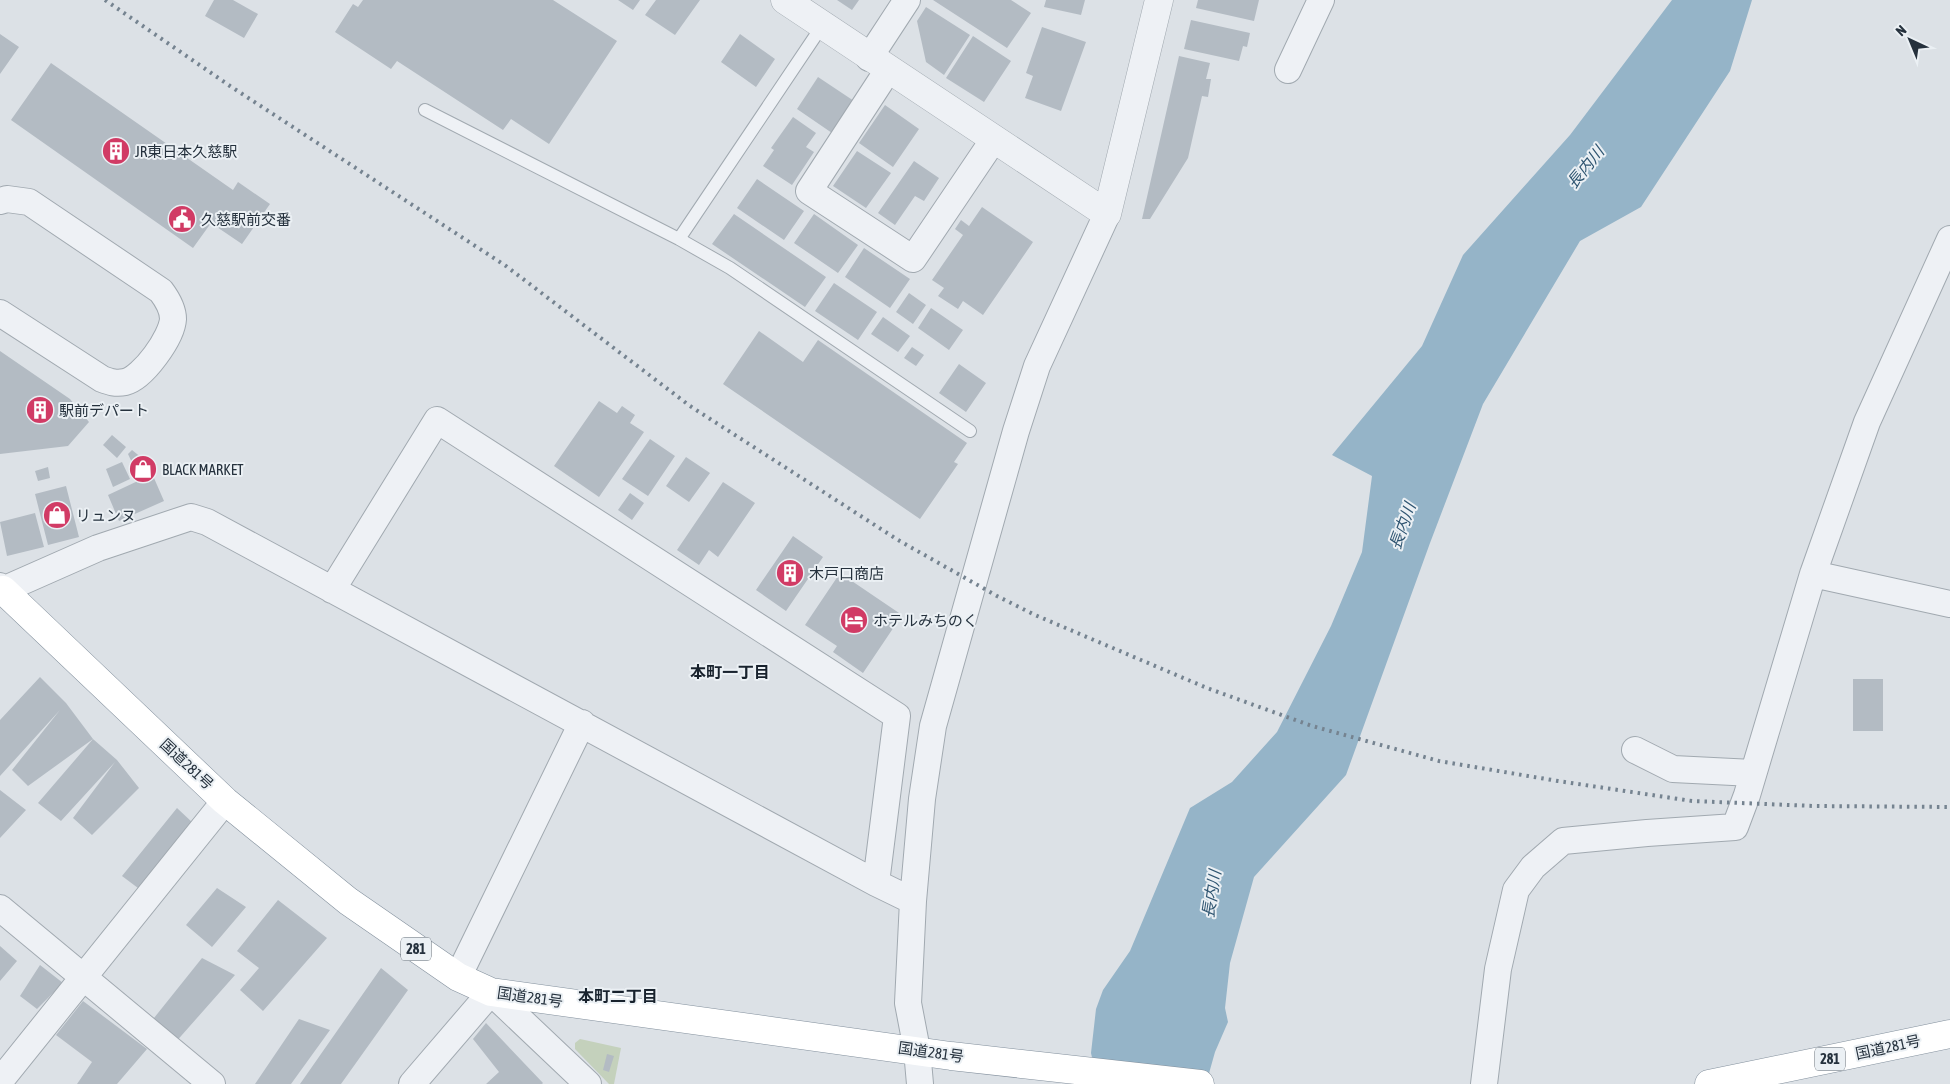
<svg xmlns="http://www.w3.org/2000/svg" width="1950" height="1084" font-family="'Asap Condensed','Noto Sans JP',sans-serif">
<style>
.green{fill:#c4d1bc}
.water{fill:#95b4c8}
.building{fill:#b3bbc3}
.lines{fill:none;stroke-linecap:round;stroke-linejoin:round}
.service-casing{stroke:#a1a9b0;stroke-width:14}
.minor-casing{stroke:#a1a9b0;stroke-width:28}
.tertiary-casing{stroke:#a1a9b0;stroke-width:29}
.trunk-casing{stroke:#83909d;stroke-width:29}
.service{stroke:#eef1f5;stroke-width:12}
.minor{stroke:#eef1f5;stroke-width:26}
.tertiary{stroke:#eef1f5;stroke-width:28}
.trunk{stroke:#fff;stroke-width:28}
.rail{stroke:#758390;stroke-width:4;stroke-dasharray:2.5 5;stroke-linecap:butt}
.labels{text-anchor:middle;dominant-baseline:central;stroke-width:4;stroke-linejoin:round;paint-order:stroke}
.shield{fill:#ebf0f4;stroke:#606a74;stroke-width:1}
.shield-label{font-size:14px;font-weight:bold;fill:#25313d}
.poi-label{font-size:15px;fill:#25313d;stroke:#ebf0f4;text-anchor:start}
.street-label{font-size:15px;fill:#25313d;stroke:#ebf0f4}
.water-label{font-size:16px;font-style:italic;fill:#2f5571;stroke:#ebf0f4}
.neighbourhood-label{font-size:16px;font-weight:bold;fill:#18222d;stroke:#ebf0f4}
</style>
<rect width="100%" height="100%" fill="#dce1e6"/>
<path class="green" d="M580,1039l41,9 -7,36h-5l-34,-35v-6z"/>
<path class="water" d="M1672,0h80l-22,71 -89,136 -61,34 -97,163 -53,139 -84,232 -92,102 -24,86 -5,45 3,14 -13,30 -9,32h-108l-7,-31 5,-44 7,-19 27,-39 60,-143 42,-26 45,-50 54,-106 31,-74 10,-76 -40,-21 90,-109 41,-91 107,-120z"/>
<path class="building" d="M214,0h19l25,14 -14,24 -39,-22z
M363,0h190l64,41 -68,103 -38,-25 -8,11 -106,-69 -6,8 -56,-37 18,-28 5,3z
M618,0h22l-7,10z
M656,0h44l-25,35 -30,-20z
M837,0h22l-7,10z
M933,0h78l20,13 -24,35z
M1046,0h39l-4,15 -37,-8z
M1198,0h61l-5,21 -58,-13z
M926,7l44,28 -26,40 -18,-13 -9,-41z
M1191,20l59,13 -3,14 -4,-1 -4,15 -55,-12z
M1042,27l44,15 -25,69 -36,-13 8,-22 -7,-3z
M0,34l19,13 -19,27z
M740,34l35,25 -19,28 -35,-25z
M973,36l38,25 -27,41 -38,-24z
M1179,56l31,7 -4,16h5l-3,18 -6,-1 -14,62 -38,61h-8z
M51,63l182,127 5,-8 32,22 -28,40 -31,-21 -18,25 -182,-128z
M818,77l36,24 -22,32 -35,-24z
M885,105l34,24 -26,38 -34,-24z
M793,117l23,16 -10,14 8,5 -22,33 -29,-19 11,-16 -3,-2z
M857,151l34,22 -25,35 -33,-22z
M914,161l25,17 -15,23 -9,-5 -20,29 -17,-12z
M757,179l47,32 -20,29 -47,-32z
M982,207l51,35 -50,73 -20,-14 -5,8 -20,-13 6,-8 -12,-8 31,-45 -8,-6 6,-9 8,6z
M734,214l92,63 -21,30 -93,-63z
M814,214l44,31 -20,28 -44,-30z
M864,248l46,31 -20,29 -45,-31z
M834,283l43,29 -19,28 -43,-29z
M909,293l17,12 -13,19 -17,-12z
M931,308l32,22 -14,20 -31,-22z
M883,317l27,19 -12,16 -27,-18z
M759,331l44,31 15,-22 149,103 -13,19 4,2 -38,55 -197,-135z
M912,347l12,8 -8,11 -12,-8z
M0,351l70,48 19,23 -21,24 -68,8z
M959,364l27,19 -20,29 -27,-19z
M599,401l18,12 5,-7 13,9 -5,8 14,9 -45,65 -45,-31z
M112,435l14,12 -9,11 -14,-13z
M650,439l25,17 -27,40 -26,-17z
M132,450l15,12 17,39 -45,20 -11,-26 32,-15 -12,-26z
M686,457l24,16 -21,29 -23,-16z
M122,462l8,17 -17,8 -7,-18z
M48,467l2,11 -12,3 -3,-10z
M723,482l32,21 -37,54 -9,-7 -10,15 -22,-15z
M66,486l13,51 -31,8 -13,-51z
M630,493l14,10 -12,17 -14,-10z
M35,513l9,34 -37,9 -7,-34z
M793,536l30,21 -37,54 -30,-21z
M840,573l62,42 -39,58 -30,-21 4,-6 -32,-21z
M40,677l26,26 27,36 24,21 22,28 -47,47 -19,-17 42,-56 -54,59 -23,-18 55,-64 -65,47 -16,-16 48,-60 -60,66v-56z
M1853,679h30v52h-30z
M0,790l26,20 -26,28z
M177,808l17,16 -52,67 -20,-15z
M217,888l29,19 -34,40 -26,-22z
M278,900l49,38 -64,73 -23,-21 19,-22 -22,-17z
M0,946l17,15 -17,20z
M202,958l33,17 -61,69 -24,-21z
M40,965l23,18 -26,26 -17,-13z
M381,968l27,22 -67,94h-41z
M83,1001l64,48 -30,35h-40l15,-22 -36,-27z
M299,1019l31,11 -39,54h-36z
M486,1023l57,60 -1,1h-56l13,-12 -26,-33z
M607,1054l7,2 -5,16 -6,-2z"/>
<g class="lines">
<defs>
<path id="service" d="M425,110l254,129 51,29 240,163
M679,239l143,-213"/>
<path id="minor" d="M869,58l38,-58
M888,70l-79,121 104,68 81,-120
M1288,70l33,-70
M0,201l7,-2 22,3 132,89c6,8 12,18 12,28 -1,18 -30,59 -48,63 -9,2 -15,0 -23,-3l-102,-66
M1813,574l137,30
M0,586l3,4 95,-42 93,-31 16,5 669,361 37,18
M332,590l105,-170 460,296 -21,167
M1635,750l38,19 80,4
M0,908l212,176
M458,977l124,-254
M0,1081l225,-280
M412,1084l79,-92 97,92
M920,1084l-3,-34 -9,-47 5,-102 9,-102 11,-73 83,-295 21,-65 70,-152
M1484,1084l14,-115 18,-79 17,-23 30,-26 84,-8 88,-6 12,-32 66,-221 54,-152 83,-183"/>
<path id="tertiary" d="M785,0l322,214 52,-214"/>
<path id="trunk" d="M0,591l3,-1 222,211 123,100 110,76 33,15 460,64 249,28
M1709,1084l241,-50"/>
</defs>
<use href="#service" class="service-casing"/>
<use href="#minor" class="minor-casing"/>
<use href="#tertiary" class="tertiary-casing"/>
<use href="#trunk" class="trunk-casing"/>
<use href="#service" class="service"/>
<use href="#minor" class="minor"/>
<use href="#tertiary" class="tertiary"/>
<use href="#trunk" class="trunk"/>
<path class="rail" d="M105,0l125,86 276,180 184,140 208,134 99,56 38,19 172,73 105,38 127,35 119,20 134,20 122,5 136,1"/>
</g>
<defs>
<symbol id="building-disc" viewBox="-11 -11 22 22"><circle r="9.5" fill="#d13b65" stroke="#ebf0f4"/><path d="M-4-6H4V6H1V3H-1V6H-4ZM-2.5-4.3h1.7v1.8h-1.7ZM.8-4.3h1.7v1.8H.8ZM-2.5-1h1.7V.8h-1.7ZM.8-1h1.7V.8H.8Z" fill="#fff"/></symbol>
<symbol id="civic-disc" viewBox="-11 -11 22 22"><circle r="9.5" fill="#d13b65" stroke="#ebf0f4"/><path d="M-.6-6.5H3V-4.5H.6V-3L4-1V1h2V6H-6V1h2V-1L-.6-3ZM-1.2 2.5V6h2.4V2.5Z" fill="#fff"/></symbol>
<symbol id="shop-disc" viewBox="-11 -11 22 22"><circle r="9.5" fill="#d13b65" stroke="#ebf0f4"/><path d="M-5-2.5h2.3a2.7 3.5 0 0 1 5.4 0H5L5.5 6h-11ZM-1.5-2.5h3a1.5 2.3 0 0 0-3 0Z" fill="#fff"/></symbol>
<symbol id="hotel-disc" viewBox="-11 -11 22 22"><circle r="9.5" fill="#d13b65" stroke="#ebf0f4"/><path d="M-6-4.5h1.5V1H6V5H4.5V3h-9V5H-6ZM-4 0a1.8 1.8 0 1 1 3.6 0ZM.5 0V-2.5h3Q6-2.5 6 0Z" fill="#fff"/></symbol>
</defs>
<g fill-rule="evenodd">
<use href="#building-disc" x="100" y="135" width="32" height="32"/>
<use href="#civic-disc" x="166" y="203" width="32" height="32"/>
<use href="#building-disc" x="24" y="394" width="32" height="32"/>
<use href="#shop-disc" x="127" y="453" width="32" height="32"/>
<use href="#shop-disc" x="41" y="499" width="32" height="32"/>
<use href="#building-disc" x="774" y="557" width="32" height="32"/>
<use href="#hotel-disc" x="838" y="604" width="32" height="32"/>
</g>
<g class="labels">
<g class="shield">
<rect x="401" y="937.5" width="30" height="23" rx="4"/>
<rect x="1815" y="1047.5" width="30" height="23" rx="4"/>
</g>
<g class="shield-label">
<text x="416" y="949">281</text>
<text x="1830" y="1059">281</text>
</g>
<g class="poi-label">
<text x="135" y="151">JR東日本久慈駅</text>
<text x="201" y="219">久慈駅前交番</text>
<text x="59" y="410">駅前デパート</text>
<text x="162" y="469">BLACK MARKET</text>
<text x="76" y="515">リュンヌ</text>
<text x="809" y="573">木戸口商店</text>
<text x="873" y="620">ホテルみちのく</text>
</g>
<g class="street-label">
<text transform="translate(187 764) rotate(43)">国道281号</text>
<text transform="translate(530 997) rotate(8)">国道281号</text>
<text transform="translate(1888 1047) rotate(-12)">国道281号</text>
<text transform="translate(931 1052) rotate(8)">国道281号</text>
</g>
<g class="water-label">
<text transform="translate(1585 167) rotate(-51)">長内川</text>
<text transform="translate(1402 526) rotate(-70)">長内川</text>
<text transform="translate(1211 894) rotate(-81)">長内川</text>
</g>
<g class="neighbourhood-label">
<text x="730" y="672">本町一丁目</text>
<text x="618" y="996">本町二丁目</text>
</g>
</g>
<g transform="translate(1910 40) rotate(316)" stroke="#ebf0f4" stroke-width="4" paint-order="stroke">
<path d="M0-4L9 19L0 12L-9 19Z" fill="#25313d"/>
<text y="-8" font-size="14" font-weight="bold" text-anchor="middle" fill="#25313d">N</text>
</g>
</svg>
